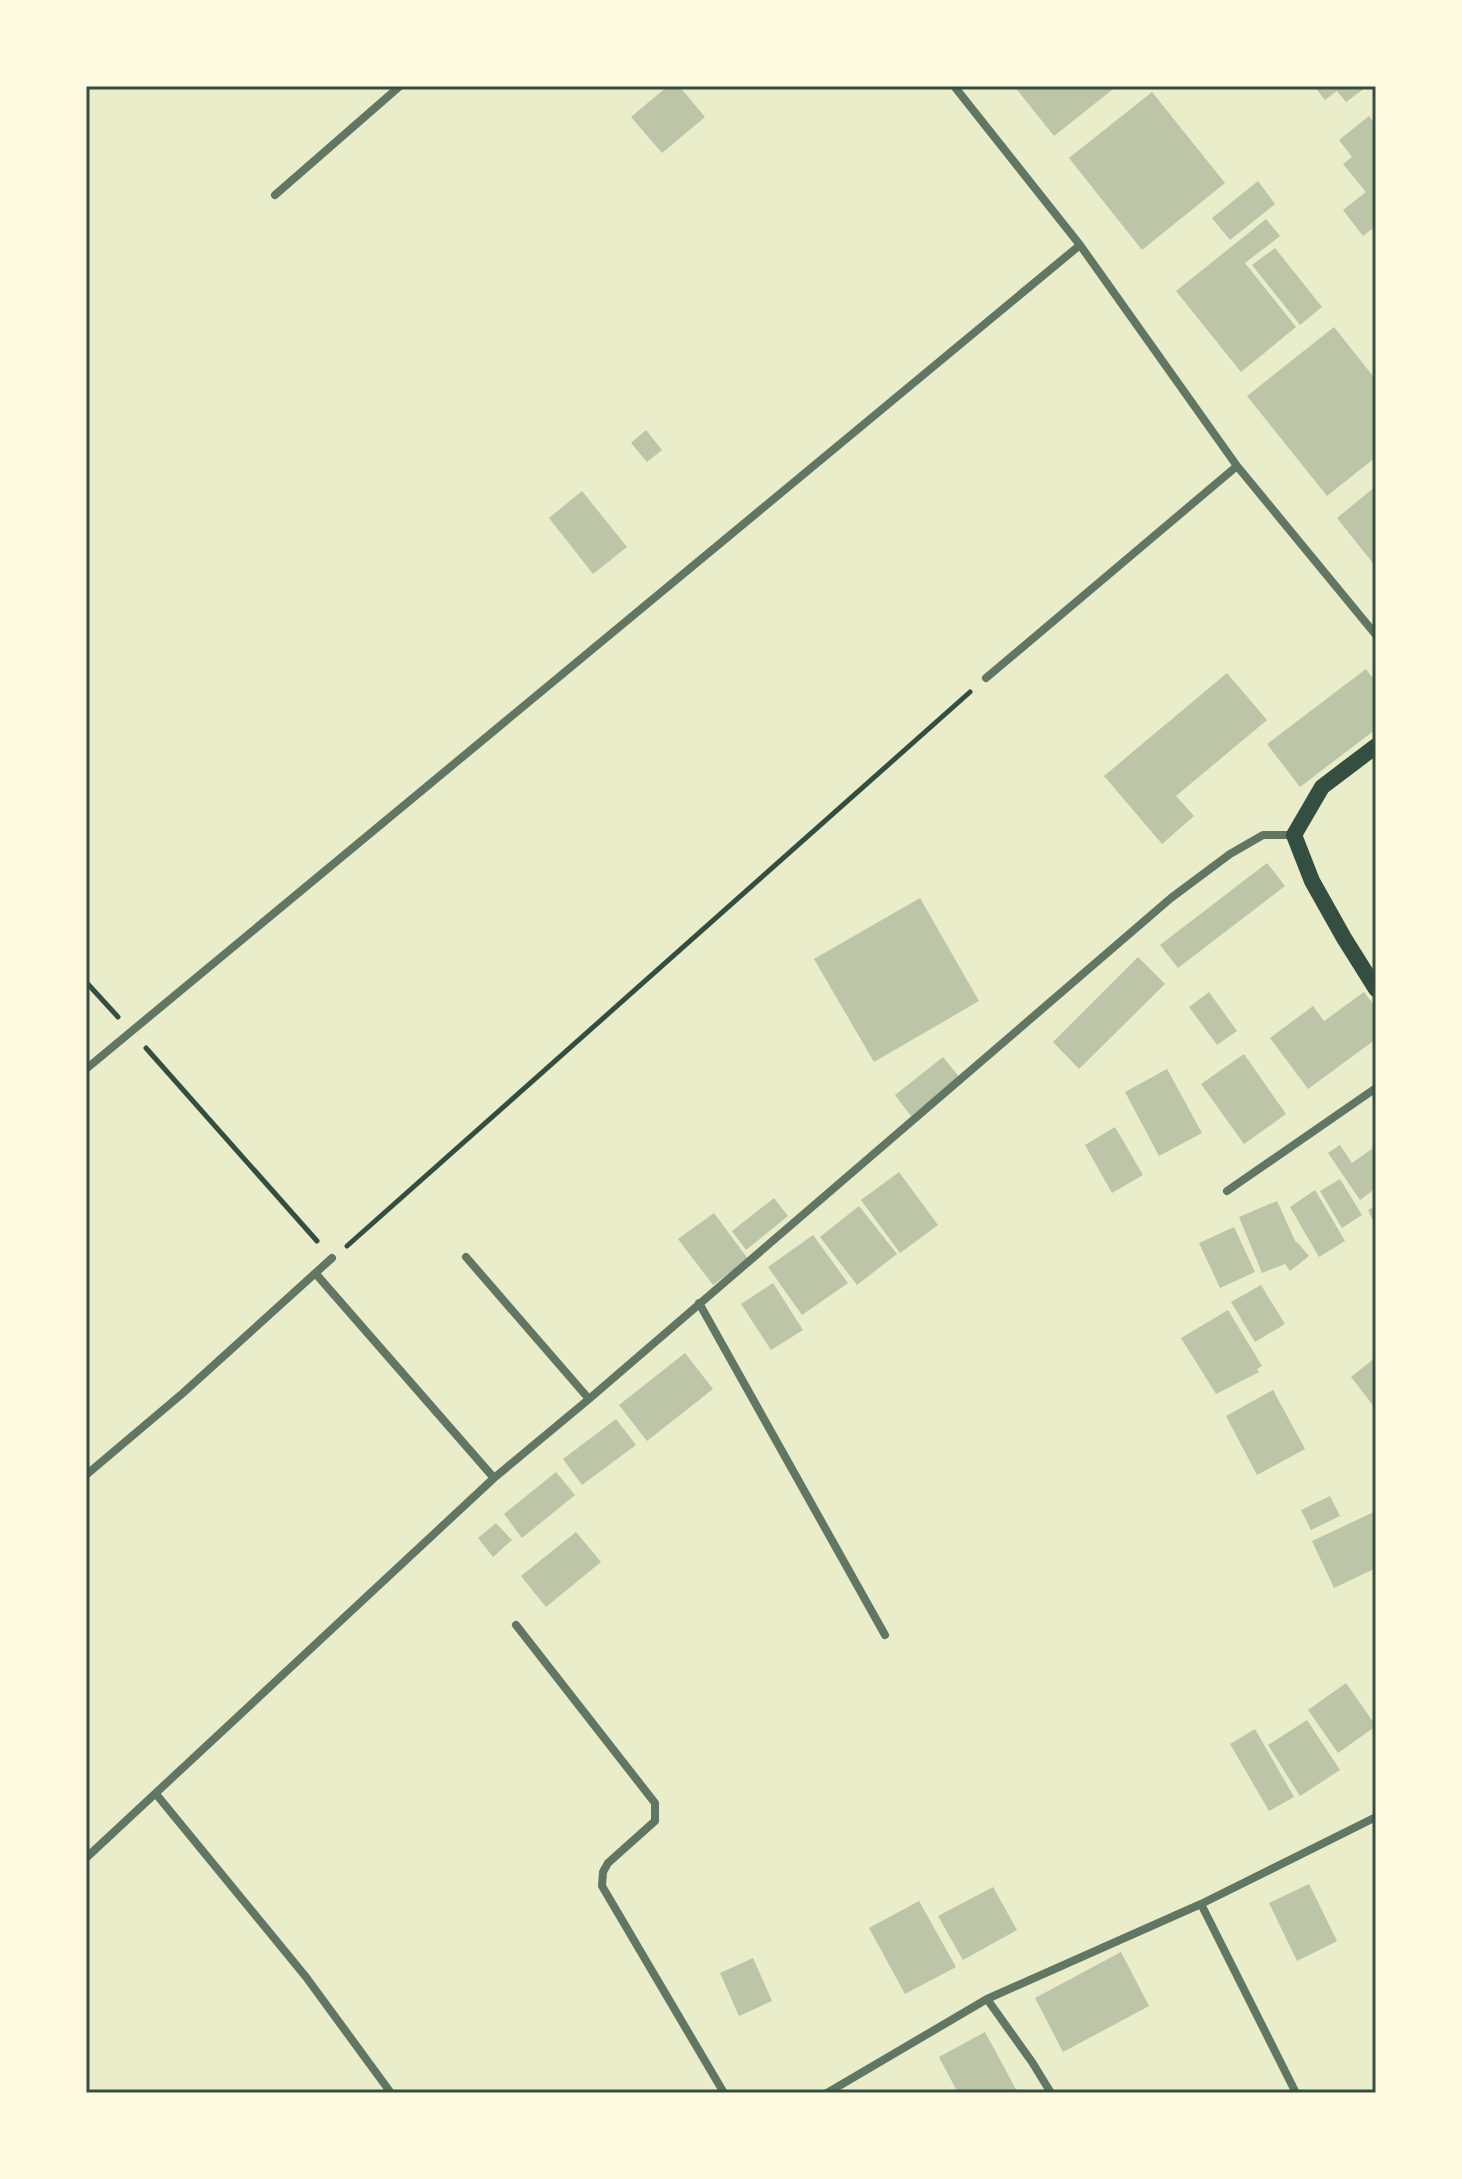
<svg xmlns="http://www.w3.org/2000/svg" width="1462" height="2179" font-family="'Exo 2',sans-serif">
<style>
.building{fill:#bcc5a7}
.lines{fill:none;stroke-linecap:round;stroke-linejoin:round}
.path{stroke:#344e41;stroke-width:5}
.minor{stroke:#617663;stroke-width:8}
.secondary{stroke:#344e41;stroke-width:16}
.neatline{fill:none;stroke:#344e41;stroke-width:3}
</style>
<rect width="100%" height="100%" fill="#e9edc9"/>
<path class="building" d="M668,86h11l26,31 -43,36 -31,-36z
M1014,86h103l-63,50z
M1314,86h54l-22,16 -9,-11 -12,9z
M1152,92l73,91 -83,67 -73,-92z
M1369,116l7,9v101l-13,10 -20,-26 23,-18 -23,-28 9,-7 -13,-17z
M1258,181l17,23 -45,36 -18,-22z
M1266,219l14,17 -35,27 51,64 -55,45 -65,-81z
M1275,248l47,59 -22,18 -48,-60z
M1334,327l42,53v77l-49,39 -80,-100z
M646,430l16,20 -15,12 -16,-19z
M1376,486v81l-39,-49z
M582,491l45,56 -34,27 -44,-56z
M1366,669l10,13v47l-76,58 -33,-43z
M1227,673l40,47 -91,76 18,20 -32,28 -58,-68z
M1267,863l18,23 -107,82 -18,-23z
M920,898l59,103 -105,61 -60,-103z
M1138,957l27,27 -86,85 -26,-27z
M1209,992l28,39 -20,14 -28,-38z
M1364,992l12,16v31l-68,50 -38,-51 43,-32 11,15z
M1244,1054l42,60 -42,30 -43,-60z
M943,1057l17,21 -49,38 -16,-21z
M1167,1069l35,64 -43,23 -34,-64z
M1115,1127l28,48 -31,18 -27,-48z
M1340,1145l12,18 24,-17v42l-16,12 -32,-47z
M899,1172l39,53 -38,28 -39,-53z
M1340,1179l22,36 -20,13 -22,-37z
M1315,1190l30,51 -26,16 -29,-50z
M774,1198l14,18 -42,34 -14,-19z
M1277,1201l19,42 1,-1 12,14 -19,15 -5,-7 -23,9 -23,-56z
M859,1206l38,48 -40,31 -37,-48z
M1376,1206v21l-8,-17z
M714,1213l34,46 -35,26 -35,-46z
M1234,1227l21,45 -35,16 -21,-45z
M813,1235l35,48 -46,32 -34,-48z
M773,1283l30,47 -32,20 -30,-46z
M1261,1285l24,39 -30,18 -24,-40z
M1228,1310l34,56 -5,3 2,3 -43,22 -35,-56z
M685,1353l28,36 -66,52 -28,-36z
M1376,1357v52l-25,-32z
M1273,1390l32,59 -48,26 -31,-59z
M616,1419l20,26 -54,40 -19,-26z
M556,1472l19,23 -53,43 -18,-24z
M1330,1496l10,20 -29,14 -10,-20z
M1376,1511v57l-42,20 -22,-47z
M496,1523l16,17 -19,17 -15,-19z
M576,1532l25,30 -55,45 -25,-31z
M1346,1683l30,43 -38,27 -30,-43z
M1307,1720l33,50 -40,26 -32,-51z
M1255,1729l39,68 -25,14 -39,-67z
M1309,1884l28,57 -40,20 -28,-58z
M993,1887l24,43 -54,30 -25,-44z
M919,1901l37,66 -51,27 -36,-66z
M1121,1952l28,54 -86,46 -28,-54z
M753,1958l19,43 -33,15 -19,-43z
M985,2032l33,61h-60l-19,-36z"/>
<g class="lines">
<path class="path" d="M86,982l32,35
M146,1048l171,193
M347,1246l623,-554"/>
<path class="minor" d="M954,86l126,159 157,221 139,169
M275,195l125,-109
M986,678l251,-212
M86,1069l994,-824
M1227,1191l149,-103
M466,1257l123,142
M316,1274l178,204
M699,1303l186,332
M86,1475l97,-82 149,-135
M516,1625l139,178v18l-47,42 -5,9 -1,14 122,207
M156,1794l150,183 85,116
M86,1858l408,-380 95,-79 582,-501 59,-44 33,-19h31
M1201,1904l95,189
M987,1999l45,63 19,31
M827,2093l160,-94 214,-95 175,-87"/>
<path class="secondary" d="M1376,746l-54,41 -28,48 18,46 32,57 32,51"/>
</g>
<rect width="1462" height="2179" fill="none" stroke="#fefae0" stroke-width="176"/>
<rect x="88" y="88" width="1286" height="2003" class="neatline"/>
</svg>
